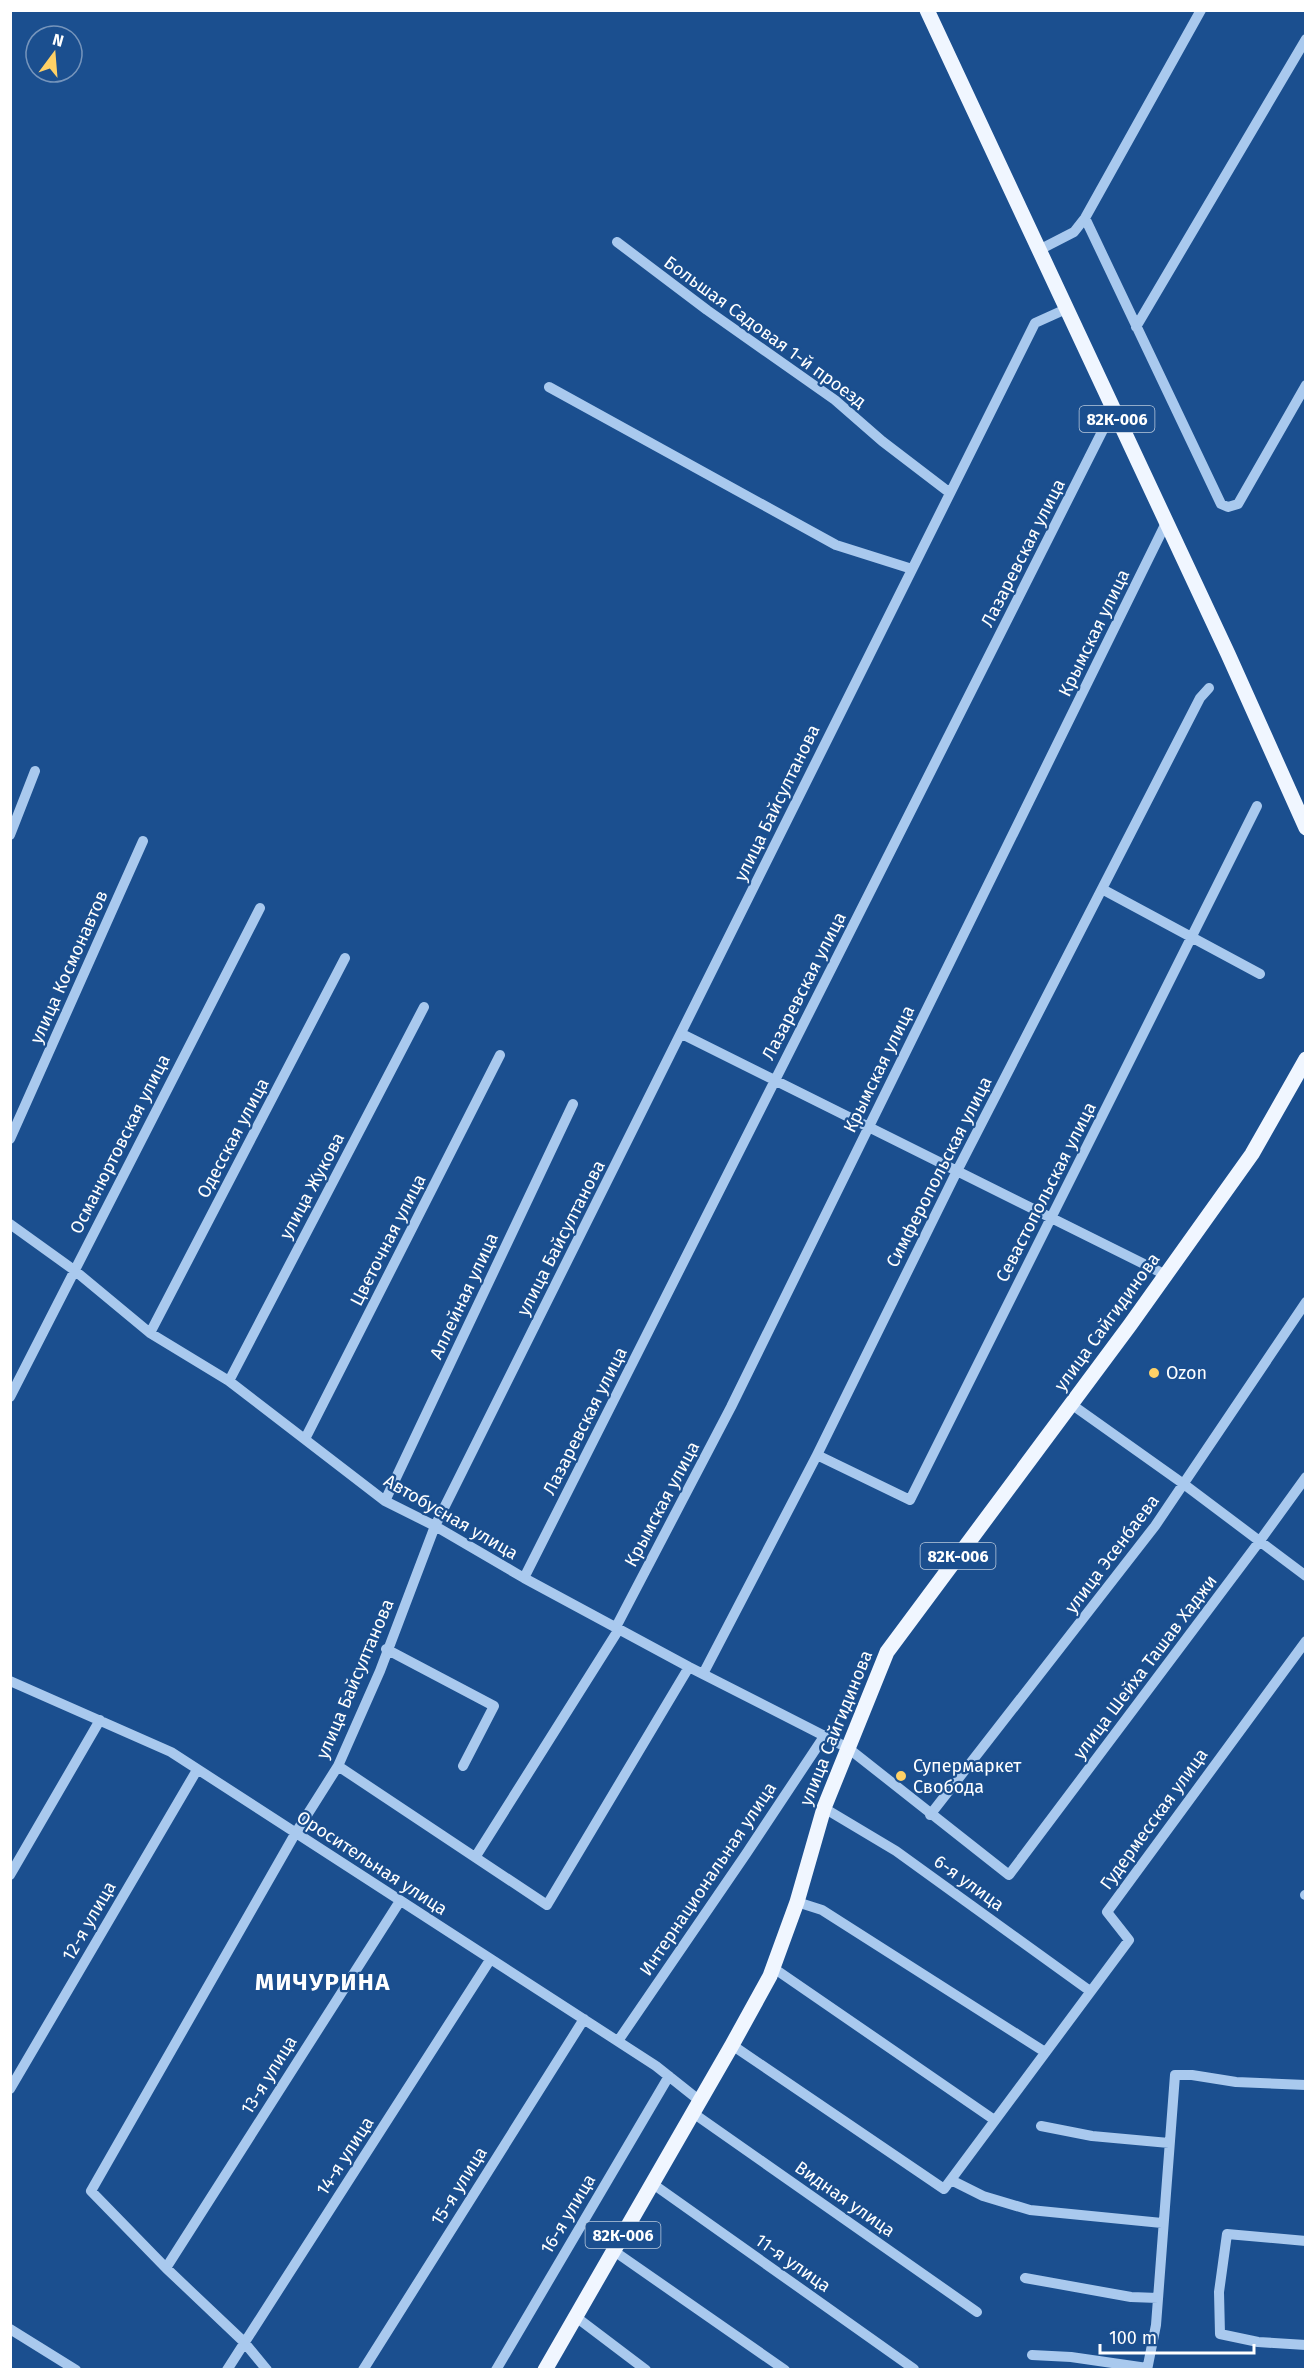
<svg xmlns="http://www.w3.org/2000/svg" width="1316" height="2380" font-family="'Fira Sans',sans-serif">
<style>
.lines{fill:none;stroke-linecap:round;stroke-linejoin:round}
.minor{stroke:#a9c9ee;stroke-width:10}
.major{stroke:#f0f6ff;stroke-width:15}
.poi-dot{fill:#ffd166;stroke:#1b4f8f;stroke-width:2}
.labels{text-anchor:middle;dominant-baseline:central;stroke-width:4.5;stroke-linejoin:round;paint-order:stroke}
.shield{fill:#1b4f8f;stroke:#bbcadd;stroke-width:1.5}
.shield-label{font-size:16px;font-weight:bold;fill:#fff}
.street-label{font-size:18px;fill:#fff;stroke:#1b4f8f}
.poi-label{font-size:18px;fill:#fff;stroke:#1b4f8f;text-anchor:start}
.district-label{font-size:24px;font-weight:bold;letter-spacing:1.5px;fill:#fff;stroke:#1b4f8f}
</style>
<rect width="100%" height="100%" fill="#1b4f8f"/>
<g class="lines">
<path class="minor" d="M1085,218l136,286 7,3 10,-3 68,-119
M617,242l90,68 128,90 47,41 68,52
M1039,250l35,-18 11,-14 116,-208
M1136,327l170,-288
M549,387l287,158 76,24
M10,835l25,-64
M1102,889l158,85
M682,1034l484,241
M10,1139l133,-298
M10,1224l64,46 76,63 79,48 156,120 50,25 89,52 165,89 159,81 161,127 250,-333 47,-65
M150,1333l195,-375
M229,1381l195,-374
M10,1397l250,-489
M1071,1404l114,81 121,91
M305,1439l195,-384
M817,1455l93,45 347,-694
M385,1501l188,-397
M524,1578l589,-1168
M616,1627l115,-220 435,-884
M386,1649l108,57 -31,60
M703,1674l114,-219 140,-284 243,-473 9,-10
M10,1681l161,71 485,314 44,35
M338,1766l209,139 142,-238
M824,1808l72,43 194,140
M930,1815l225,-289 151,-224
M476,1856l143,-227
M10,1875l90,-155
M1305,1895h1
M797,1902l25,8 223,142
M772,1967l221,152
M618,2041l128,-187 79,-119
M732,2045l212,144 185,-249 -22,-28 199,-271
M10,2089l187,-319
M693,2113l284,199
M1041,2126l51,10 77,7
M951,2180l32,16 47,14 132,13
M653,2184l261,185
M1306,2241l-79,-7 -8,58 1,42 38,8 48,3
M614,2251l171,119
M166,2268l234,-367
M1025,2278l106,19 27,1
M576,2317l70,53
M10,2329l66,41
M1032,2355l39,2 76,11
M227,2370l263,-410
M267,2370l-23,-28 -78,-74 -75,-77 204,-357 43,-68 42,-95 55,-145 600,-1203 31,-14
M363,2370l221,-351
M496,2370l173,-294
M1147,2370l9,-45 19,-250h17l44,7 70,3"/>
<path class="major" d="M927,10l301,644 78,174
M545,2370l187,-325 38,-69 27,-74 27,-94 63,-156 243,-327 122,-171 54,-95"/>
</g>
<g class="poi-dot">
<circle cx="1154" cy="1373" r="6"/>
<circle cx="901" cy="1776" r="6"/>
</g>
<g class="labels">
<g class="shield">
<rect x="1079.5" y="406" width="75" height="26" rx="4.5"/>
<rect x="920.5" y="1543" width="75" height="26" rx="4.5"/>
<rect x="585.5" y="2222" width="75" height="26" rx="4.5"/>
</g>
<g class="shield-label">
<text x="1117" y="419">82К-006</text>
<text x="958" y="1556">82К-006</text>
<text x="623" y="2235">82К-006</text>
</g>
<g class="street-label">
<text transform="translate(765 332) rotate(36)">Большая Садовая 1-й проезд</text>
<text transform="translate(1023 553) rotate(-63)">Лазаревская улица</text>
<text transform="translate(1094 633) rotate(-64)">Крымская улица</text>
<text transform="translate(777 803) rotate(-64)">улица Байсултанова</text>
<text transform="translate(69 967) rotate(-66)">улица Космонавтов</text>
<text transform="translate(804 986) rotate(-63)">Лазаревская улица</text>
<text transform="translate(879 1069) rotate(-64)">Крымская улица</text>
<text transform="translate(233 1138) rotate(-62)">Одесская улица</text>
<text transform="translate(120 1144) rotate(-63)">Османюртовская улица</text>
<text transform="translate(939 1172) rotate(-63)">Симферопольская улица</text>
<text transform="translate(312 1186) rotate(-62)">улица Жукова</text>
<text transform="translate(1046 1192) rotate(-63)">Севастопольская улица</text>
<text transform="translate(561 1238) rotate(-63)">улица Байсултанова</text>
<text transform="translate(388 1240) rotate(-63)">Цветочная улица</text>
<text transform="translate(464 1296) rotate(-65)">Аллейная улица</text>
<text transform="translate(1107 1322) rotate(-54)">улица Сайгидинова</text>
<text transform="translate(585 1421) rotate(-63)">Лазаревская улица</text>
<text transform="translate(662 1504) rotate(-62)">Крымская улица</text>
<text transform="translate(451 1517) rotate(30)">Автобусная улица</text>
<text transform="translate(1112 1554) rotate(-53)">улица Эсенбаева</text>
<text transform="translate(1145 1667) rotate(-53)">улица Шейха Ташав Хаджи</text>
<text transform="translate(355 1679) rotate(-67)">улица Байсултанова</text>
<text transform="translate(836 1728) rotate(-68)">улица Сайгидинова</text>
<text transform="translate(1154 1819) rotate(-54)">Гудермесская улица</text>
<text transform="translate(372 1863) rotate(33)">Оросительная улица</text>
<text transform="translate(708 1879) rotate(-56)">Интернациональная улица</text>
<text transform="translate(969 1883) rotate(36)">6-я улица</text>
<text transform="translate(89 1921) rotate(-60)">12-я улица</text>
<text transform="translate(269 2075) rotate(-58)">13-я улица</text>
<text transform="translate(345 2156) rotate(-57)">14-я улица</text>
<text transform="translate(459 2186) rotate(-58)">15-я улица</text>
<text transform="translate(845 2199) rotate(35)">Видная улица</text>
<text transform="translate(568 2214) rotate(-59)">16-я улица</text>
<text transform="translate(793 2263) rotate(35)">11-я улица</text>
</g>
<g class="poi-label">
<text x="1166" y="1373">Ozon</text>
<text x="913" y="1766">Супермаркет<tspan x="913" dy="21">Свобода</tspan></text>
</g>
<g class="district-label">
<text x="323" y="1982">МИЧУРИНА</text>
</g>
</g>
<rect width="1316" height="2380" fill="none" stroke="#ffffff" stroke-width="24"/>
<g transform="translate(54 54) rotate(16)"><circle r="28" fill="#1b4f8f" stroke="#7695bc" stroke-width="1.5"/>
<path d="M0-4.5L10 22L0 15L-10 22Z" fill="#ffd166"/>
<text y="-9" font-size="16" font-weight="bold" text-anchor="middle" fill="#ffffff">N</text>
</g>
<path d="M1100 2344v9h154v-9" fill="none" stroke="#ffffff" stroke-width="3"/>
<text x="1109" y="2344" font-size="18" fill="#ffffff" stroke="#1b4f8f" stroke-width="4.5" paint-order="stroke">100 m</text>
</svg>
